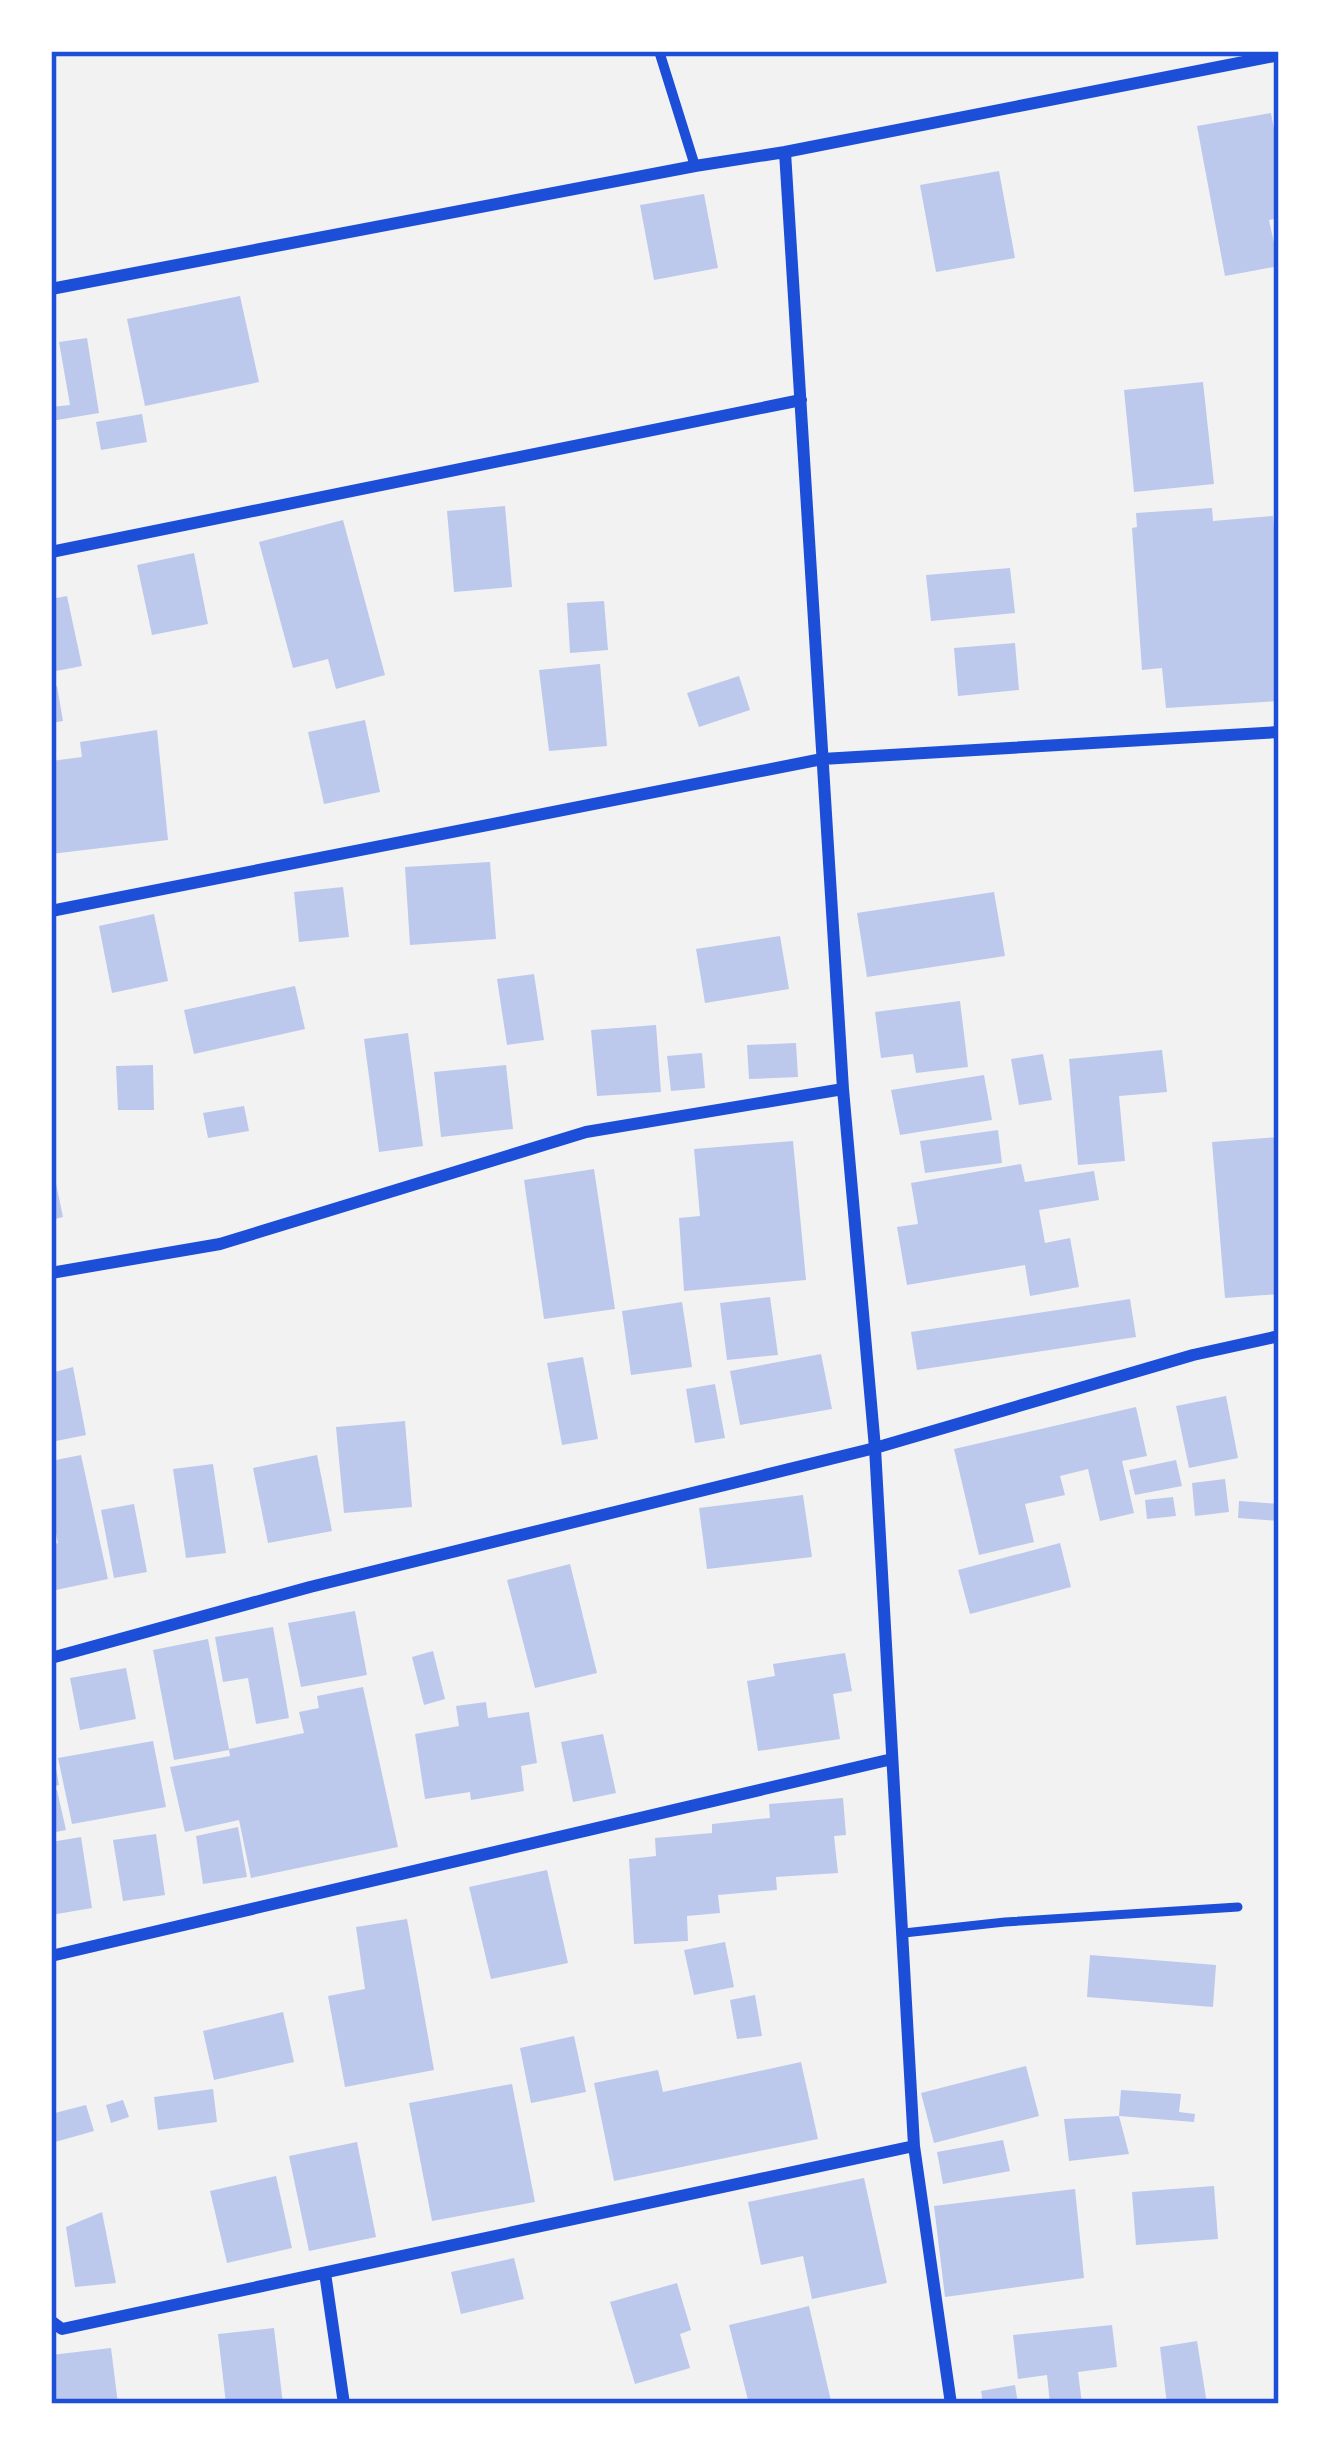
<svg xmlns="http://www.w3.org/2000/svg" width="1330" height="2455" font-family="'IBM Plex Sans',sans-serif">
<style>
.building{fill:#bdc9ec}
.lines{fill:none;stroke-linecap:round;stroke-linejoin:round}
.service{stroke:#1d4ed8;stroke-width:9}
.pedestrian{stroke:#1d4ed8;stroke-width:10}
.minor{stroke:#1d4ed8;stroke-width:12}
.neatline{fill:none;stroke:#1d4ed8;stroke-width:4.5}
</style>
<rect width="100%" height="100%" fill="#f2f2f2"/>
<path class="building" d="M1271,113l8,43v62l-10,2 10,46 -54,10 -28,-150z
M999,171l16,87 -79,14 -16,-87z
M704,194l14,74 -64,12 -14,-75z
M240,296l19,86 -114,24 -18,-87z
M87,338l12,75 -48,8v-14l19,-2 -11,-63z
M1203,382l11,102 -80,8 -10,-102z
M142,414l5,28 -46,8 -5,-28z
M505,506l7,81 -58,5 -7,-81z
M1212,508l1,13 60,-5 6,80v105l-113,7 -4,-40 -20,2 -10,-142 5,-1 -1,-14z
M343,520l42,155 -49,14 -8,-30 -35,9 -34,-126z
M194,553l14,71 -56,11 -15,-70z
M1010,568l5,45 -84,8 -5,-46z
M67,596l15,70 -31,6v-73z
M604,601l4,49 -38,3 -3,-50z
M1015,643l4,47 -61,6 -4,-48z
M600,664l7,82 -58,5 -10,-81z
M739,676l11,34 -51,17 -12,-34z
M57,686l6,35 -12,2v-36z
M365,720l15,72 -56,12 -16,-72z
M157,730l11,110 -117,14v-93l31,-4 -2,-15z
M490,862l6,77 -86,6 -5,-78z
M343,887l6,50 -50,5 -5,-50z
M994,892l11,64 -138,21 -10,-64z
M154,914l14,67 -56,12 -13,-67z
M780,936l9,53 -84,14 -9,-54z
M534,974l10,66 -37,5 -10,-66z
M295,986l10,43 -111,25 -10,-44z
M960,1001l8,66 -52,6 -3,-19 -32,4 -6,-46z
M656,1025l5,67 -64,4 -6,-66z
M408,1033l15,113 -44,6 -15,-113z
M796,1043l2,34 -49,2 -2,-34z
M1162,1050l5,42 -48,4 6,65 -47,4 -9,-106z
M702,1053l3,35 -34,3 -4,-35z
M1043,1054l9,46 -33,5 -8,-46z
M153,1065l1,45h-36l-2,-44z
M506,1065l7,64 -72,8 -7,-65z
M984,1075l8,45 -92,15 -9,-45z
M244,1106l5,25 -41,7 -5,-25z
M998,1130l4,33 -77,10 -5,-32z
M1279,1137v157l-54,4 -13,-156z
M793,1141l13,139 -122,11 -5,-73 21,-2 -6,-67z
M1021,1164l4,18 69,-11 5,29 -60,10 6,33 25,-5 9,49 -49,9 -5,-31 -118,20 -10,-58 21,-3 -7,-41z
M51,1169h2l10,48 -12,3z
M594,1169l21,140 -71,10 -20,-139z
M770,1297l8,58 -51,5 -7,-57z
M1130,1299l6,38 -219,33 -6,-38z
M682,1302l10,65 -61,8 -9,-64z
M821,1354l11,55 -92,16 -10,-54z
M583,1357l15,82 -36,6 -15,-82z
M73,1367l13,68 -35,7v-69z
M715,1384l10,54 -30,5 -9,-54z
M1226,1396l12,62 -49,10 -13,-62z
M1136,1407l11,49 -25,5 12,52 -34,8 -12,-52 -28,7 5,19 -40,9 9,38 -55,13 -25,-106z
M405,1421l7,86 -68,6 -8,-86z
M81,1455l27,124 -57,12v-46l7,-2 -5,-24h-2v-58z
M317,1455l15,76 -64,12 -15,-75z
M1176,1460l6,26 -47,9 -6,-25z
M213,1464l13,89 -40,5 -13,-89z
M1225,1479l4,33 -34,4 -3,-33z
M803,1495l9,62 -105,12 -8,-61z
M1173,1497l3,19 -29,3 -2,-19z
M1239,1501l40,3v17l-41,-3z
M134,1504l13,68 -33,6 -13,-68z
M1060,1543l11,44 -101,27 -12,-44z
M570,1564l27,109 -62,15 -28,-108z
M355,1611l12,64 -66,12 -13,-64z
M273,1627l16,91 -33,6 -8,-46 -25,4 -8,-45z
M208,1639l21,110 75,-16 -5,-21 20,-4 -2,-12 46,-9 35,160 -147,31 -12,-58 -54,12 -15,-65 60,-11 -1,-6 -55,10 -21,-110z
M433,1651l12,48 -21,6 -12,-48z
M845,1653l7,38 -19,3 7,45 -82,12 -11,-70 28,-5 -2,-12z
M126,1668l10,51 -56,11 -10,-52z
M486,1702l2,16 41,-6 8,51 -16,3 3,25 -53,9 -1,-8 -45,7 -10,-65 44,-8 -3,-20z
M603,1734l13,59 -43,9 -12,-60z
M153,1741l13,66 -94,17 -14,-66z
M51,1752h2l6,33 -8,2z
M57,1790l9,40 -15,3v-42z
M843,1798l3,37 -12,1 4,37 -62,4 1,13 -59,5 2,18 -33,3 1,25 -54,3 -5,-85 27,-3 -1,-18 57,-5v-9l58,-6 -1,-14z
M238,1827l9,50 -44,7 -7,-48z
M156,1834l9,61 -42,6 -10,-61z
M81,1837l11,71 -41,7v-73z
M547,1870l21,93 -77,16 -22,-92z
M407,1919l27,151 -89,17 -17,-91 37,-7 -9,-62z
M725,1942l9,45 -40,8 -10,-45z
M1090,1955l126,10 -3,42 -126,-10z
M755,1995l7,41 -25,3 -7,-39z
M283,2012l11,50 -80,18 -11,-49z
M574,2036l12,56 -55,11 -11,-55z
M801,2062l17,77 -204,42 -20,-98 64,-13 5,22z
M1026,2066l13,50 -105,27 -13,-50z
M512,2084l23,118 -103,19 -23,-118z
M213,2089l4,33 -59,8 -4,-33z
M1121,2090l60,4 -2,18 16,2 -1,8 -75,-6z
M123,2100l6,17 -18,6 -5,-18z
M86,2105l8,26 -39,11 -4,-28z
M1119,2116l10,38 -60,7 -5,-42z
M1003,2140l7,31 -67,13 -6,-32z
M357,2142l19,95 -67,14 -20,-95z
M276,2176l16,72 -65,15 -17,-72z
M864,2178l23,105 -75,16 -9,-43 -42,9 -13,-63z
M1214,2186l4,53 -82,6 -4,-53z
M1075,2189l9,89 -139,19 -11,-91z
M102,2212l14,71 -41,4 -9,-60z
M514,2258l10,41 -63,15 -10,-42z
M677,2283l14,47 -11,4 10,34 -55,16 -25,-82z
M809,2306l22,95 -15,3h-67l-20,-79z
M1112,2325l5,42 -39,5 4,32h-32l-3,-29 -29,4 -5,-44z
M274,2328l9,76h-57l-8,-70z
M1197,2341l10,63h-40l-7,-57z
M111,2348l7,56h-67v-49z
M1015,2385l3,19h-35l-2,-13z"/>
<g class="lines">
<path class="service" d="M904,1933l101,-11 233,-15"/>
<path class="pedestrian" d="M659,51l36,115"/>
<path class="minor" d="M785,152l58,937 32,359 39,698 37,258
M51,289l644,-123 90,-14 494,-97
M51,552l750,-152
M51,911l771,-152 457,-27
M51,1273l169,-29 366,-112 257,-43
M51,1658l259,-71 565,-139 318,-93 86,-19
M51,1956l841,-197
M325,2273l19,131
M51,2321l11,8 852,-183"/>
</g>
<rect width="1330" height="2455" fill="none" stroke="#ffffff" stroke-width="108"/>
<rect x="54" y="54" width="1222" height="2347" class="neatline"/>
</svg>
